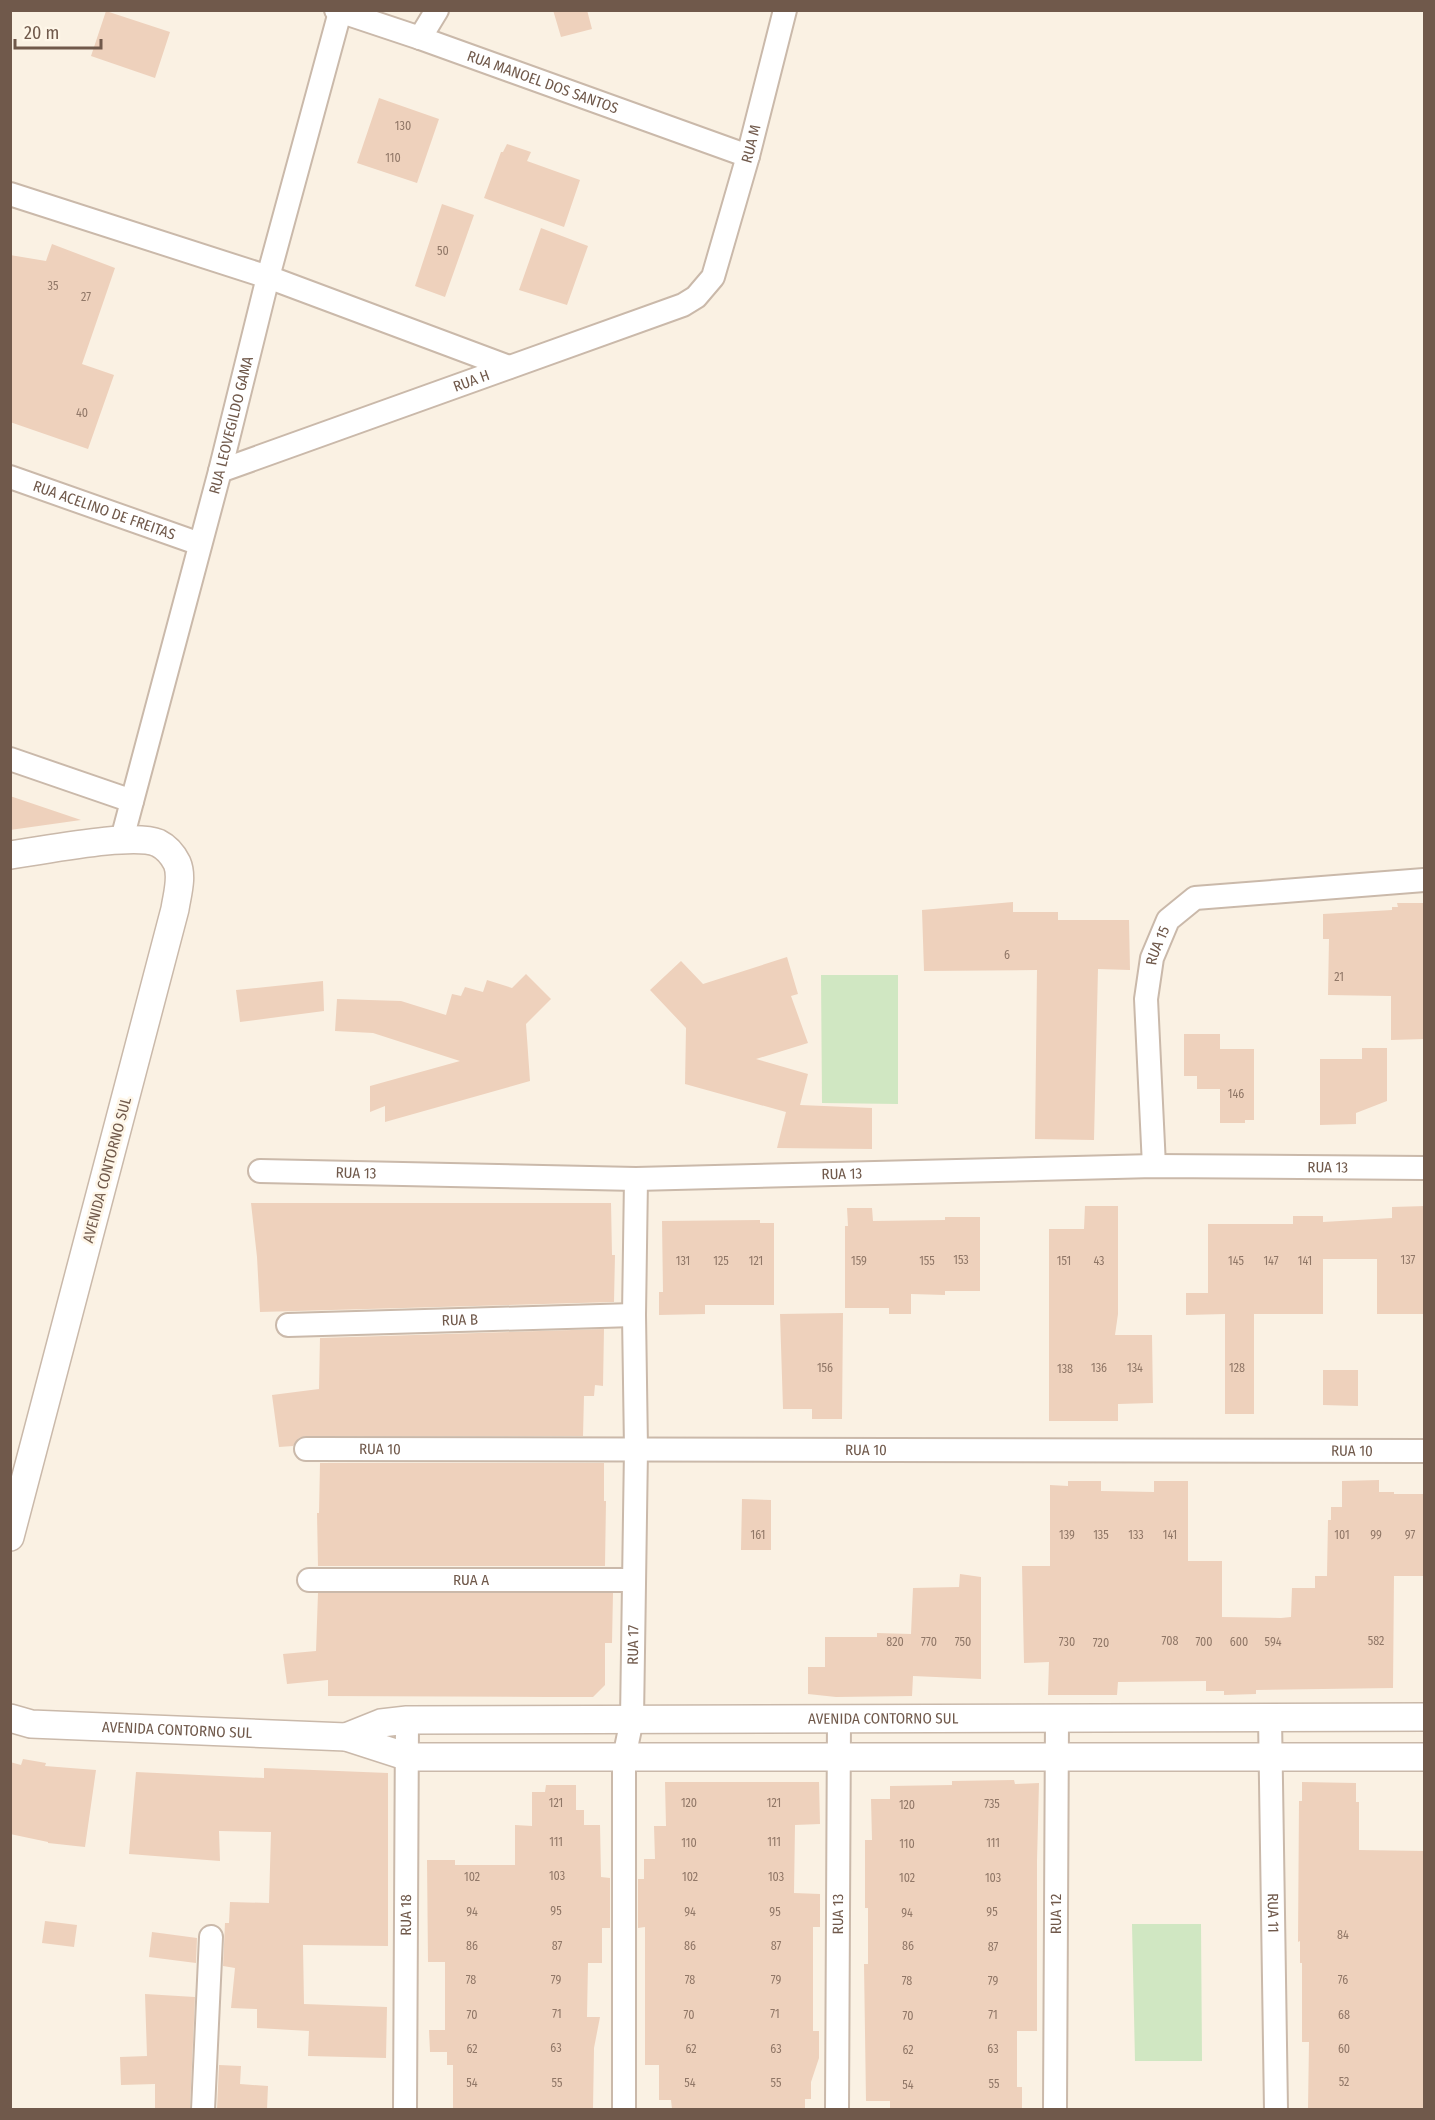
<svg xmlns="http://www.w3.org/2000/svg" width="1435" height="2120" font-family="'Fira Sans Condensed',sans-serif">
<style>
.green{fill:#d0e7c2}
.building{fill:#eed1bc}
.lines{fill:none;stroke-linecap:round;stroke-linejoin:round}
.minor-casing{stroke:#cab9aa;stroke-width:26}
.tertiary-casing{stroke:#cab9aa;stroke-width:30}
.minor{stroke:#fff;stroke-width:22}
.tertiary{stroke:#fff;stroke-width:27}
.labels{text-anchor:middle;dominant-baseline:central;stroke-width:5;stroke-linejoin:round;paint-order:stroke}
.number-label{font-size:12px;fill:#907767}
.street-label{font-size:15px;fill:#70594b;stroke:#fef6e8}
</style>
<rect width="100%" height="100%" fill="#faf1e3"/>
<path class="green" d="M821,975h77v129l-76,-1z
M1132,1924h69l1,137h-67z"/>
<path class="building" d="M553,10h34l5,19 -31,8z
M106,11l64,21 -15,46 -64,-22z
M379,98l60,21 -22,64 -60,-20z
M507,144l24,8 -4,9 53,19 -16,47 -80,-29 17,-46h2z
M442,204l32,11 -29,82 -30,-11z
M541,228l47,18 -21,59 -48,-15z
M52,244l63,24 -33,96 32,11 -26,74 -78,-27v-167l36,6z
M10,796l71,24 -71,10z
M1013,902v10h45v8h71l1,50 -32,-1 -4,171 -59,-1 2,-169 -113,1 -2,-61z
M1397,903h27l1,136 -34,1v-44l-63,-1 1,-56h-6v-25l69,-4v-3h6z
M787,957l11,37 -7,2 17,47 -52,16 52,15 -8,31 72,3v41l-95,-1 9,-36 -101,-28 1,-56 -36,-38 31,-29 22,23z
M526,974l25,25 -25,25 4,57 -145,41v-16l-15,6v-26l90,-25 -87,-28 -38,-2 2,-32 64,2 45,14 6,-21 9,2 4,-9 18,5 4,-12 25,8z
M323,981l1,30 -84,11 -4,-32z
M1184,1034h36v15h34v71h-9v3h-25v-34h-23v-13h-13z
M1362,1048h25v53l-31,12v11l-36,1v-66h42z
M251,1203h360l1,52h3l-1,47 -354,10 -3,-55z
M1085,1206h33v108l-3,21h37l1,68 -35,1v17h-69v-192h35z
M1425,1206v108h-48v-55h-54v55h-69v100h-29v-100l-39,1v-22h22v-69h85v-8h30v6l69,-4v-11z
M847,1208h25l1,13 72,-1v-3h35v74h-35v4l-34,-1v20h-22v-6h-44v-82h3z
M760,1220v3h14v82h-69v9l-46,1v-23h4l-1,-71z
M843,1313l-1,106h-30v-10h-29l-3,-95z
M604,1329l-1,57 -8,-1 -1,11h-10l-1,40h-277l-7,2 -6,8 -14,1 -7,-52 47,-6 1,-51z
M1323,1370h35v36l-35,-1z
M320,1463h284v38h2l-1,65h-287l-1,-53h2z
M1379,1480v12h15v2h31v82h-31l-1,112 -137,2v4l-32,1v-4h-18v-10l-88,1 -1,13h-69l1,-33 -25,1 -2,-97h28v-81l18,1v-5h33v10l53,1v-11h34v80h34v56l59,1 10,-1 1,-29h23v-12h12l1,-56h3v-13h11v-26z
M742,1499l29,1v50h-30z
M960,1574l21,3v102l-68,-3 -1,20 -76,1 -28,-3v-27h17v-30h52v-4l34,1 2,-46 46,-1z
M318,1593h295l-1,50h-7v42l-12,12h-45l-220,-1v-16l-41,4 -4,-30 33,-3z
M23,1759l23,4 -1,3 51,4 -11,77 -37,-4v-1l-38,-8v-72l11,3z
M264,1768l124,5v173l-85,-1 1,59 83,3 -1,51 -78,-2 1,-25 -52,-3v-19l-26,-1 4,-40 -12,-2 2,-43h4l1,-21 39,1 2,-71 -52,-1 1,30 -91,-7 7,-82 128,6z
M1014,1780l1,4 24,-1 -2,78v170h-20v56h5v22h-132v-8h-24l-2,-137h4v-56h-3v-68h7l-1,-41h19v-13l62,-1v-4z
M665,1782h154l1,42 -25,1 -1,68 26,1v33h-7v104h6v27l-8,24v17h-6v10h-133l-1,-9h-12v-35h-14v-138l-7,1v-49h6v-20h11l-1,-33h12z
M1302,1782l54,1v19h3v48l66,1v258h-117l1,-67h-7v-79h-2v-22l-2,1 1,-141h3z
M546,1785h30v25h8v15h16l1,52 9,1v50h-8v35h-14l-1,54h13l-6,31 -1,61h-140v-44h-6v-13h-17l-1,-22h16v-68h-17l-1,-102h28v5h60v-40l17,1v-34h13z
M45,1921l32,4 -3,22 -32,-4z
M152,1932l45,6 -1,25 -47,-6z
M145,1994l50,3 -5,112h-35v-25l-34,1 -1,-28 27,-1z
M219,2065l22,1 -1,18 28,2 -1,23h-50z"/>
<g class="lines">
<defs>
<g id="minor">
<path id="s1" d="M336,10l84,28 328,118"/>
<path d="M420,38l17,-28"/>
<path d="M10,194l258,83 241,90"/>
<path id="s2" d="M220,471l463,-166 13,-8 17,-20 35,-121 37,-146"/>
<path id="s3" d="M10,477l190,67"/>
<path d="M10,759l122,42"/>
<path id="s4" d="M122,839l98,-368 48,-194 72,-265"/>
<path id="s5" d="M1154,1166l-8,-167 6,-41 16,-38 27,-22 229,-18"/>
<path id="s6" d="M260,1171l376,8 518,-13 270,2"/>
<path id="s7" d="M288,1325l346,-10"/>
<path id="s8" d="M306,1449l1118,2"/>
<path id="s9" d="M309,1580h324"/>
<path id="s10" d="M1270,1717l6,393"/>
<path d="M203,2110l8,-173"/>
<path id="s11" d="M405,2110l2,-390"/>
<path id="s12" d="M624,2110v-352l8,-39 4,-270 -2,-134 2,-136"/>
<path id="s13" d="M837,2110l2,-391"/>
<path id="s14" d="M1055,2110l2,-392"/>
</g>
<g id="tertiary">
<path d="M10,855c32,-4 122,-23 148,-12 8,4 15,12 19,20 6,14 0,32 -2,46l-165,628"/>
<path id="s15" d="M10,1718l21,6 315,13 62,20h1016"/>
<path id="s16" d="M346,1737l35,-14 26,-3 1017,-3"/>
</g>
</defs>
<use href="#minor" class="minor-casing"/>
<use href="#tertiary" class="tertiary-casing"/>
<use href="#minor" class="minor"/>
<use href="#tertiary" class="tertiary"/>
</g>
<g class="labels">
<g class="number-label">
<text x="403" y="126">130</text>
<text x="393" y="158">110</text>
<text x="443" y="251">50</text>
<text x="53" y="286">35</text>
<text x="86" y="297">27</text>
<text x="82" y="413">40</text>
<text x="1007" y="955">6</text>
<text x="1339" y="977">21</text>
<text x="1236" y="1094">146</text>
<text x="961" y="1260">153</text>
<text x="1408" y="1260">137</text>
<text x="683" y="1261">131</text>
<text x="721" y="1261">125</text>
<text x="756" y="1261">121</text>
<text x="859" y="1261">159</text>
<text x="927" y="1261">155</text>
<text x="1064" y="1261">151</text>
<text x="1099" y="1261">43</text>
<text x="1236" y="1261">145</text>
<text x="1271" y="1261">147</text>
<text x="1305" y="1261">141</text>
<text x="825" y="1368">156</text>
<text x="1099" y="1368">136</text>
<text x="1135" y="1368">134</text>
<text x="1237" y="1368">128</text>
<text x="1065" y="1369">138</text>
<text x="758" y="1535">161</text>
<text x="1067" y="1535">139</text>
<text x="1101" y="1535">135</text>
<text x="1136" y="1535">133</text>
<text x="1170" y="1535">141</text>
<text x="1342" y="1535">101</text>
<text x="1376" y="1535">99</text>
<text x="1410" y="1535">97</text>
<text x="1170" y="1641">708</text>
<text x="1376" y="1641">582</text>
<text x="895" y="1642">820</text>
<text x="929" y="1642">770</text>
<text x="963" y="1642">750</text>
<text x="1067" y="1642">730</text>
<text x="1204" y="1642">700</text>
<text x="1239" y="1642">600</text>
<text x="1273" y="1642">594</text>
<text x="1101" y="1643">720</text>
<text x="556" y="1803">121</text>
<text x="689" y="1803">120</text>
<text x="774" y="1803">121</text>
<text x="992" y="1804">735</text>
<text x="907" y="1805">120</text>
<text x="556" y="1842">111</text>
<text x="774" y="1842">111</text>
<text x="689" y="1843">110</text>
<text x="993" y="1843">111</text>
<text x="907" y="1844">110</text>
<text x="557" y="1876">103</text>
<text x="472" y="1877">102</text>
<text x="690" y="1877">102</text>
<text x="776" y="1877">103</text>
<text x="907" y="1878">102</text>
<text x="993" y="1878">103</text>
<text x="556" y="1911">95</text>
<text x="472" y="1912">94</text>
<text x="690" y="1912">94</text>
<text x="775" y="1912">95</text>
<text x="992" y="1912">95</text>
<text x="907" y="1913">94</text>
<text x="1343" y="1935">84</text>
<text x="472" y="1946">86</text>
<text x="557" y="1946">87</text>
<text x="690" y="1946">86</text>
<text x="776" y="1946">87</text>
<text x="908" y="1946">86</text>
<text x="993" y="1947">87</text>
<text x="471" y="1980">78</text>
<text x="556" y="1980">79</text>
<text x="690" y="1980">78</text>
<text x="776" y="1980">79</text>
<text x="1343" y="1980">76</text>
<text x="907" y="1981">78</text>
<text x="993" y="1981">79</text>
<text x="557" y="2014">71</text>
<text x="775" y="2014">71</text>
<text x="472" y="2015">70</text>
<text x="689" y="2015">70</text>
<text x="993" y="2015">71</text>
<text x="1344" y="2015">68</text>
<text x="908" y="2016">70</text>
<text x="556" y="2048">63</text>
<text x="472" y="2049">62</text>
<text x="691" y="2049">62</text>
<text x="776" y="2049">63</text>
<text x="993" y="2049">63</text>
<text x="1344" y="2049">60</text>
<text x="908" y="2050">62</text>
<text x="1344" y="2082">52</text>
<text x="472" y="2083">54</text>
<text x="557" y="2083">55</text>
<text x="690" y="2083">54</text>
<text x="776" y="2083">55</text>
<text x="994" y="2084">55</text>
<text x="908" y="2085">54</text>
</g>
<g class="street-label">
<text stroke="none"><textPath href="#s1" startOffset="219">RUA MANOEL DOS SANTOS</textPath></text>
<text stroke="none"><textPath href="#s2" startOffset="672">RUA M</textPath></text>
<text stroke="none"><textPath href="#s2" startOffset="267">RUA H</textPath></text>
<text stroke="none"><textPath href="#s4" startOffset="428">RUA LEOVEGILDO GAMA</textPath></text>
<text stroke="none"><textPath href="#s3" startOffset="100">RUA ACELINO DE FREITAS</textPath></text>
<text stroke="none"><textPath href="#s5" startOffset="222">RUA 15</textPath></text>
<text stroke="none"><textPath href="#s6" startOffset="1068">RUA 13</textPath></text>
<text transform="translate(107 1170) rotate(-75)">AVENIDA CONTORNO SUL</text>
<text stroke="none"><textPath href="#s6" startOffset="96">RUA 13</textPath></text>
<text stroke="none"><textPath href="#s6" startOffset="582">RUA 13</textPath></text>
<text stroke="none"><textPath href="#s7" startOffset="172">RUA B</textPath></text>
<text stroke="none"><textPath href="#s8" startOffset="74">RUA 10</textPath></text>
<text stroke="none"><textPath href="#s8" startOffset="560">RUA 10</textPath></text>
<text stroke="none"><textPath href="#s8" startOffset="1046">RUA 10</textPath></text>
<text stroke="none"><textPath href="#s9" startOffset="162">RUA A</textPath></text>
<text stroke="none"><textPath href="#s12" startOffset="466">RUA 17</textPath></text>
<text stroke="none"><textPath href="#s16" startOffset="540">AVENIDA CONTORNO SUL</textPath></text>
<text stroke="none"><textPath href="#s15" startOffset="168">AVENIDA CONTORNO SUL</textPath></text>
<text stroke="none"><textPath href="#s10" startOffset="196">RUA 11</textPath></text>
<text stroke="none"><textPath href="#s11" startOffset="195">RUA 18</textPath></text>
<text stroke="none"><textPath href="#s13" startOffset="196">RUA 13</textPath></text>
<text stroke="none"><textPath href="#s14" startOffset="196">RUA 12</textPath></text>
</g>
</g>
<rect width="1435" height="2120" fill="none" stroke="#70594b" stroke-width="24"/>
<path d="M15 39v9h86v-9" fill="none" stroke="#70594b" stroke-width="3"/>
<text x="24" y="39" font-size="18" fill="#70594b" stroke="#fef6e8" stroke-width="4.5" paint-order="stroke">20 m</text>
</svg>
